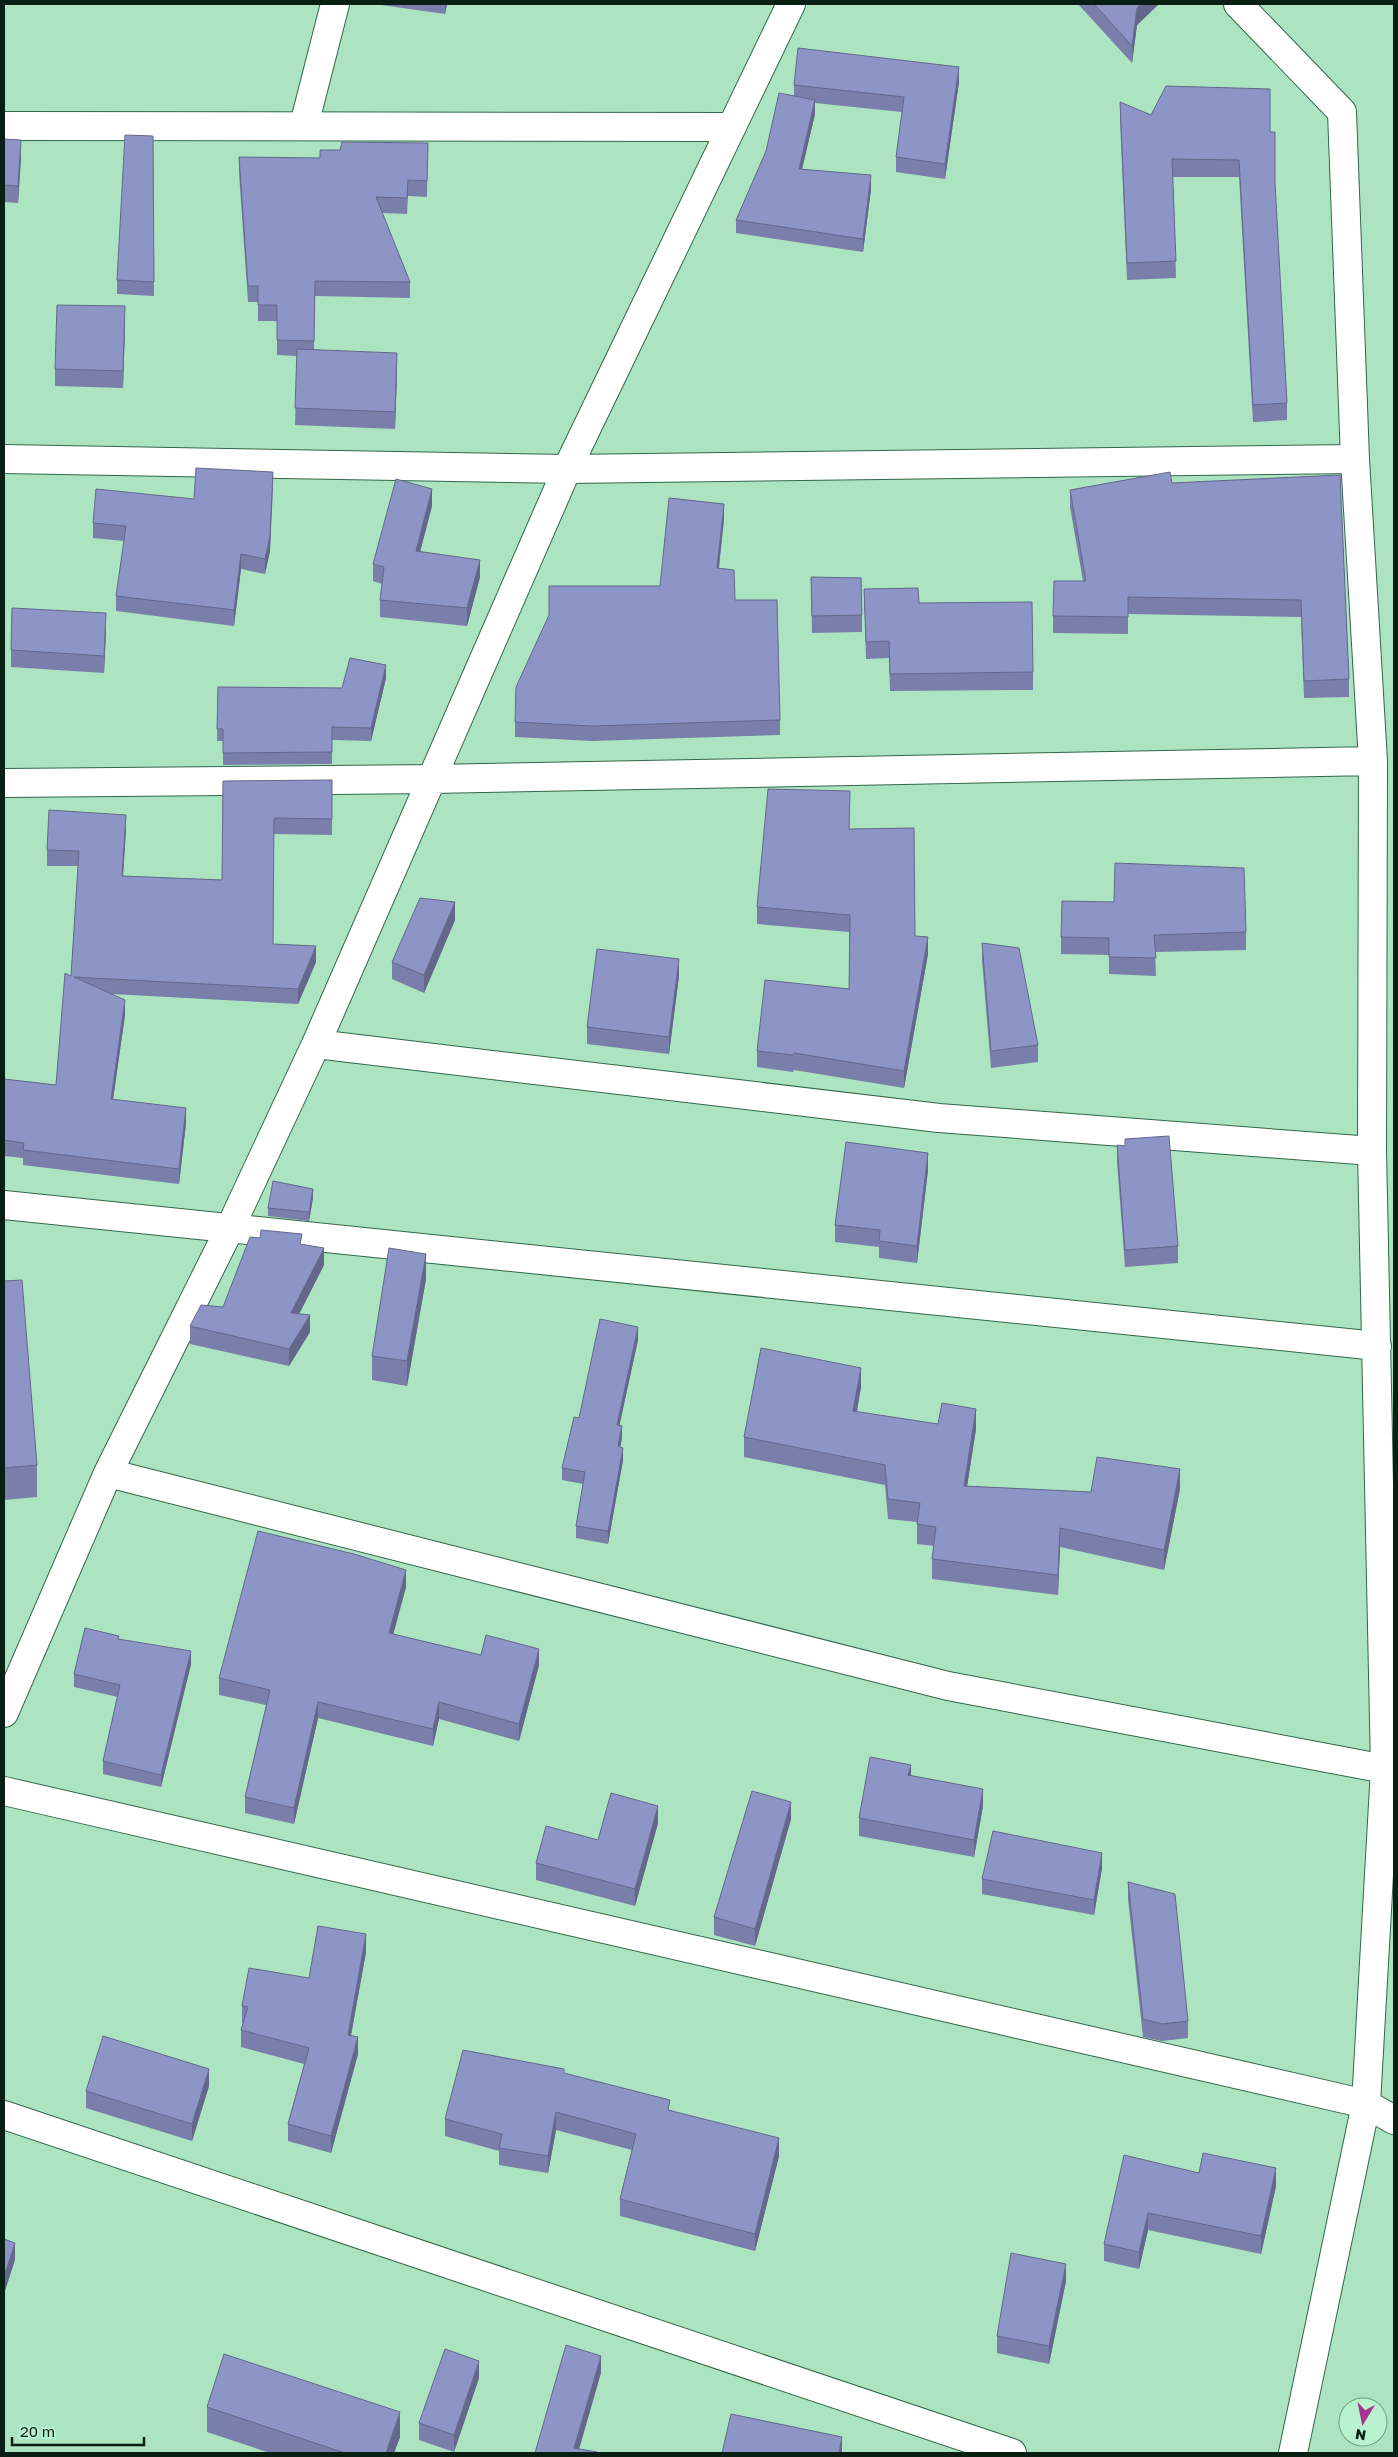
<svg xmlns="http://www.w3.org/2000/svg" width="1398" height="2457" font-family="'Golos Text',sans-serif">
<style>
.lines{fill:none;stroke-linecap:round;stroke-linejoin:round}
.minor-casing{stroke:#32674a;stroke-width:30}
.minor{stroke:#fff;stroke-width:28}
.wall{fill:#797faa}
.shaded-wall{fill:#63688b}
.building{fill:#8d94c6;stroke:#63688b}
</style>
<rect width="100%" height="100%" fill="#ace4c1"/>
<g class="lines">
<defs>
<path id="minor" d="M1238,4l104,108 13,347 18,302 -1,390 13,618 -19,335 -73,349
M304,125l31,-121
M4,126l728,1
M4,459l563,10 788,-10
M4,783l427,-4 942,-18
M316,1044l623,74 433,33
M4,1205l1373,141
M108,1473l840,213 437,83
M4,1713l104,-240 122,-245 86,-184 251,-575 224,-465
M4,1791l1362,313 28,16
M4,2115l1008,338"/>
</defs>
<use href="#minor" class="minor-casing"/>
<use href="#minor" class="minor"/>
</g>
<path class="wall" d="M374,4h73l-2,10z
M1078,4h81l-22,21 -5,38z
M959,82l-14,97 -49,-7v-15l6,-45 -87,-9v11l-13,55 69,20 -8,63 -127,-19v-13l58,-124v-11z
M1120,102l31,13 119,17 5,53 12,218v17l-34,2 -14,-245h-66l3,101 -49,2 -7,-161z
M153,136l1,160 -37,-2v-14z
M4,139l17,18 -3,46 -14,-1z
M428,143l-1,54 -19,-1 -1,18 -25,-1 28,69v16l-95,-2 -1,54 83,21 -2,58 -100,-4 2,-69 -20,-1v-34h-19v-19h-10l-9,-129v-16l81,1 20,-8z
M125,323l-2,65 -68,-2v-17z
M1340,475l9,204v18l-45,1 -3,-81 -173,-3v20l-75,-1v-17l30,-35 -13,-74v-17l102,-7z
M273,487l-3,64 -5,23 -24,-5 -7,57 -118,-15v-15l8,-55 -31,-3v-15l101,-24z
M432,506l-12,45 60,26 -13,49 -87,-9v-17l2,-16 -9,-3v-17z
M724,519l-5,49 16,32 45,120v15l-188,6 -77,-4v-15l145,-136z
M811,577l51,38v17l-50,1z
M864,589l55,14 114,69v18l-143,1 -1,-33 -23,1z
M106,630l-2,43 -93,-6v-17z
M386,678l-15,63 -39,-1v24l-109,1v-24h-6l1,-54 124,1z
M332,780v55l-58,-1 -1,110 43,18 -18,42 -186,-10 13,21 -12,84 73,24 -7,61 -156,-19v-7l-19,-2v-77l52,6 15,-109 7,-110h-31v-16l79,-20 -3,46 99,4 1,-99z
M849,829l66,107 13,18 -24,134 -110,-18 -1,2 -36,-5v-16l92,-62v-57l-92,-8v-17z
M455,920l-31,73 -32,-14v-17z
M1246,932v18l-91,2 1,24 -47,-2v-19l-48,-1v-17z
M982,943l56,102v17l-47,6 -9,-108z
M679,976l-10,78 -82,-10v-17z
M1125,1139l53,107v17l-53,4 -8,-105v-17l8,1z
M928,1170l-11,93 -38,-5v-11l-44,-5v-17z
M313,1198l-4,23 -41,-5v-8z
M302,1245l22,20 -25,49 11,18 -21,34 -99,-22v-18l33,-19z
M426,1279l-19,107 -35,-6v-24z
M4,1281l33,184v32l-33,3z
M638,1340l-19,85 3,13 -2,9 3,13 -15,84 -32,-6v-12l7,-42 -21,-4v-12l17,-50z
M861,1387l-4,25 81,12 38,5 -9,57 124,6 89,-3 -16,81 -104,-23 -2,48 -126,-16v-20l2,-13 -17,-2v-22l-29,-3 -3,-34 -141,-28v-20z
M406,1587l-13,47 88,21 58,10 -20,76 -80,-22 -6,27 -115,-28 -24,106 -49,-11v-16l21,-92 -47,-10v-17z
M119,1639l72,25 -30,123 -58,-13v-13l15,-64 -44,-10v-13z
M911,1776l72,30 -9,51 -115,-21v-18z
M791,1819l-36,127 -41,-11v-18z
M658,1823l-23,83 -99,-26v-17l62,-23z
M1102,1868l-8,47 -112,-21v-15z
M1128,1882l60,139v17l-26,3 -19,-4 -15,-138z
M366,1952l-15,83 7,19 -27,99 -43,-12v-17l16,-60 -63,-17v-17l2,-7h-1v-17l67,-28z
M564,2073l106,37 109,46 -24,95 -135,-35v-17l12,-49 -76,-20 -8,43 -49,-8v-14l-54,-15v-17z
M209,2086l-17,55 -106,-33v-17z
M1199,2173l77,13 -15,68 -113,-24 -9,39 -35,-8v-17z
M1066,2281l-17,83 -52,-11v-17z
M479,2378l-25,74 -35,-12v-17z
M207,2407l193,30 -6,16h-124l-63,-21z"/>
<path class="shaded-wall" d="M445,4h2l-2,10z
M1141,4h18l-22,21 -5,38v-17l5,-38z
M959,67v15l-14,97v-15z
M815,100v14l-16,68v-13z
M21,140v17l-3,46v-17z
M871,175v14l-8,63v-13z
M125,306v17l-2,65v-17z
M397,353v18l-2,58v-17z
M273,472l-3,79 -5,23v-15z
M432,489v17l-16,62v-17z
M724,504v15l-7,64v-15z
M241,554v15l-7,57v-16z
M480,560v17l-13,49v-18z
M106,613v17l-2,43v-17z
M386,665v13l-15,63v-13z
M126,815v15l-4,61v-15z
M455,902v18l-31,73v-18z
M928,937v17l-24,134v-17z
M316,946v16l-18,42v-15z
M679,959v17l-10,78v-17z
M125,1000v15l-14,99v-15z
M186,1108v15l-7,61v-15z
M928,1153v17l-11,93v-17z
M313,1189v9l-4,23v-9z
M324,1248v17l-33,65v-17z
M426,1254v25l-19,107v-25z
M310,1315v17l-21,34v-17z
M638,1327v13l-21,97v-12z
M861,1368v19l-8,44v-20z
M976,1409v20l-12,77v-20z
M622,1426v12l-4,21v-13z
M623,1448v12l-15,84v-13z
M1180,1469v20l-16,81v-20z
M1060,1528v19l-2,48v-20z
M406,1570v17l-17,63v-17z
M539,1649v16l-20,76v-17z
M191,1651v13l-30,123v-12z
M318,1702v16l-24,106v-16z
M439,1702v17l-6,27v-17z
M911,1765v18l-3,-8z
M983,1789v17l-9,51v-17z
M791,1802v17l-36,127v-17z
M658,1806v17l-23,83v-17z
M1102,1853v15l-8,47v-15z
M366,1934v18l-18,100v-17z
M358,2037v17l-27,99v-17z
M209,2069v17l-17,55v-17z
M556,2112v18l-8,43v-17z
M779,2138v18l-24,95v-17z
M1276,2168v18l-15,68v-18z
M1148,2213v17l-9,39v-17z
M15,2243v17l-11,34v-17z
M1066,2264v17l-17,83v-18z
M601,2356v17l-23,80 -4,-5z
M479,2361v17l-25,74v-17z
M400,2412v25l-6,16h-8z
M842,2437v16h-3z"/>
<path class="building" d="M1094,4h47l-4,4 -5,38z
M798,48l161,19 -14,97 -49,-7 8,-60 -110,-12z
M1166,86l104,3v43h5v51l12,220 -34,2 -14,-245 -67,-1 4,102 -49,2 -7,-161 31,13z
M779,93l36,7 -16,69 72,6 -8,64 -127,-19 30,-69z
M125,135l28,1 1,146 -37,-2z
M4,139l17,1 -3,46 -14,-1z
M342,142l86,1 -1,38 -19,-1 -1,18 -31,-1 34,85 -95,-1 -1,60 -37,-1v-35h-19v-19h-10l-9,-129 81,1v-8h20z
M57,305l68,1 -2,65 -68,-2z
M297,349l100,4 -2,59 -100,-4z
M196,468l77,4 -3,64 -5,23 -24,-5 -7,56 -118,-14 10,-70 -33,-3 3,-34 98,10z
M1170,472l2,11 168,-8 9,204 -45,2 -3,-81 -173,-3v20l-75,-1 1,-35h32l-16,-91z
M396,479l36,10 -16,62 64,9 -13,48 -87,-8 4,-33 -11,-3z
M669,498l55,6 -7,64 17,2 1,30h42l3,120 -188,6 -77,-4 1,-35 33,-72v-29h111z
M811,577l50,1 1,37 -50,1z
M918,588l1,15 113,-1 1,70 -143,2 -1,-33 -23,1 -2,-53z
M12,608l94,5 -2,43 -93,-6z
M350,658l36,7 -15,63 -39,-1v25l-109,1v-24h-6l1,-42 124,1z
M332,780v39l-58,-1 -1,126 43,2 -18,43 -224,-12 51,23 -14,99 75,9 -7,61 -156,-19 1,-7 -20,-3v-61l52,6 9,-112 6,3 8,-125 -32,-1 2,-40 77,5 -4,61 100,4 1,-99z
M768,789l82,2 -1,38 65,-1 1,108 13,1 -24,134 -110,-18 -1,2 -36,-4 8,-71 84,9 1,-74 -93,-8z
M1115,863l129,5 2,64 -92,3 2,23 -47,-1v-19l-48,-1 1,-36 52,1z
M420,898l35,4 -31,73 -32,-13z
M982,943l37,5 19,97 -47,6z
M597,949l82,10 -10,78 -82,-10z
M1169,1136l9,110 -53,4 -8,-105 8,1v-7z
M846,1142l82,11 -11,93 -38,-5 1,-11 -45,-5z
M273,1181l40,8 -4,23 -41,-4z
M261,1230l41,4 -2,10 24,4 -33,65 19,2 -21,34 -99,-23 11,-21 22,2 27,-70 10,1z
M389,1248l37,6 -19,107 -35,-5z
M22,1280l15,185 -33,3v-187z
M600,1319l38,8 -21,98 5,1 -4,20 5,2 -15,83 -32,-5 9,-54 -23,-4 12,-51 5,1z
M761,1348l100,20 -8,43 85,13 4,-21 34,6 -12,77 127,6 6,-35 83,12 -16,81 -104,-22 -2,47 -126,-16 4,-32 -19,-3 3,-21 -32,-4 -3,-34 -141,-28z
M258,1531l96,23 52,16 -17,63 92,22 5,-20 53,14 -20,75 -80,-22 -6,27 -115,-27 -24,106 -49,-11 25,-107 -51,-12z
M85,1628l34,8 -1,3 73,12 -30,124 -58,-14 17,-76 -46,-11z
M870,1757l41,8 -3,10 75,14 -9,51 -115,-22z
M752,1791l39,11 -36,127 -41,-12z
M611,1793l47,13 -23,83 -99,-26 10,-37 52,14z
M993,1831l109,22 -8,47 -112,-21z
M1128,1882l47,12 13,127 -26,3 -19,-5z
M318,1926l48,8 -18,101 10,2 -27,99 -43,-12 21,-76 -68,-18 7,-23 -6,-1 7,-38 60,10z
M103,2036l106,33 -17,55 -106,-33z
M463,2050l101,19v4l106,27 -2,10 111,28 -24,96 -135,-35 16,-65 -80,-22 -8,44 -49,-8 3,-14 -57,-15z
M1203,2153l73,15 -15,68 -113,-23 -9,39 -35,-8 20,-89 75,18z
M4,2239l11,4 -11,34z
M1011,2253l55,11 -17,82 -52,-10z
M566,2345l35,11 -27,92 23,4v1h-62z
M445,2349l34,12 -25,74 -35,-12z
M224,2354l176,58 -14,41h-41l-138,-46z
M731,2414l111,23 -3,16h-117z"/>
<rect width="1398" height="2457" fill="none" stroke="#091f13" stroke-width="10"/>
<g transform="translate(1363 2422) rotate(190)"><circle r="24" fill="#b8f1ce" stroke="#729d83"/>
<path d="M0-4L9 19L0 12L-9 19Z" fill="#a7348e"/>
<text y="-8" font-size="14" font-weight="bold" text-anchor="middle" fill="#091f13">N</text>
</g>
<path d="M12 2437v8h132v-8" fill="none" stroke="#091f13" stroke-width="2.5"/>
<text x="20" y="2437" font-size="15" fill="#091f13" stroke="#b8f1ce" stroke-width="4" paint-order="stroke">20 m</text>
</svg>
